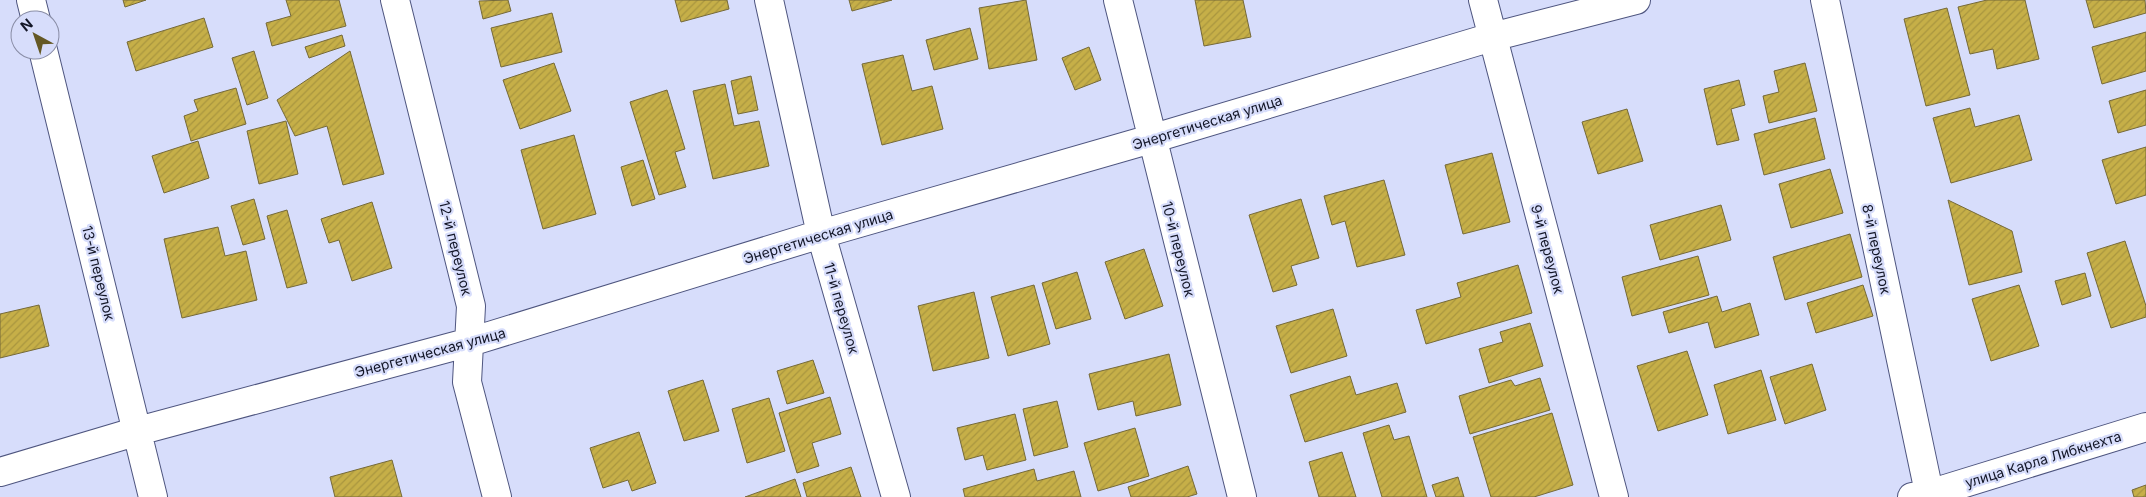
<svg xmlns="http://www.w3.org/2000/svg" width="2146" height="497" font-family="Inter,sans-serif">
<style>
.building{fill:url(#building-hatch);stroke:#756938}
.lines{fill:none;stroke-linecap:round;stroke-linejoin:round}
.minor-casing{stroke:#4e557f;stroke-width:30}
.minor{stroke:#fff;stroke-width:28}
.labels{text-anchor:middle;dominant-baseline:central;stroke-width:4.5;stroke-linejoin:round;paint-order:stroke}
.street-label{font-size:14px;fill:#131627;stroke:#d7ddfb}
</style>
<defs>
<pattern id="building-hatch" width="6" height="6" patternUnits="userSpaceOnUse" patternTransform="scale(1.25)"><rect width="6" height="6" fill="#c6af48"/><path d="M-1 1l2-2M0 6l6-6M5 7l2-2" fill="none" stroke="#a9963f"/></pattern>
</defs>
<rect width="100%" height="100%" fill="#d7ddfb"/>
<path class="building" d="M123,0h23l-21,7z
M286,0h53l7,26 -74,20 -6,-23 25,-7z
M508,0l3,11 -28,8 -4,-18z
M675,0h52l2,9 -48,13z
M849,0h43l-40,11z
M1026,0l11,60 -48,9 -10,-61z
M1195,0h48l8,37 -47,9z
M1987,0h38l14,59 -42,10 -4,-20 -23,5 -12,-47z
M2086,0h59l1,13 -52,15z
M1947,8l23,87 -44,11 -22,-87z
M552,13l10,39 -61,15 -10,-39z
M204,18l9,29 -77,24 -9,-29z
M970,28l8,31 -44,11 -8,-30z
M2146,32v39l-44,13 -10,-37z
M342,35l3,11 -36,12 -4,-11z
M1089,47l12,33 -26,10 -13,-32z
M254,51l14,47 -21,7 -15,-47z
M350,51l34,123 -41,11 -16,-59 -32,10 -18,-36z
M903,55l9,36 20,-5 11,43 -61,16 -20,-81z
M554,63l17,48 -51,18 -17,-49z
M1805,63l12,48 -48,12 -6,-27 16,-4 -5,-21z
M751,76l7,34 -20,4 -7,-33z
M1739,80l6,25 -14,4 8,31 -22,5 -13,-56z
M725,84l9,42 25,-5 10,45 -56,13 -20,-88z
M236,88l10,36 -55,17 -7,-25 14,-5 -4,-11z
M667,90l18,59 -10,3 11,35 -27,8 -29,-93z
M2146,90v35l-28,8 -9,-32z
M1970,108l5,19 44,-12 13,45 -81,23 -18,-65z
M1627,109l16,52 -45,13 -16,-52z
M1815,118l10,41 -61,16 -10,-41z
M286,121l12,53 -39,10 -12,-53z
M574,135l22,79 -53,15 -22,-79z
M198,141l11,37 -45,15 -12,-37z
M2146,147v48l-30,9 -14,-44z
M1492,153l18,69 -47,12 -18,-69z
M643,160l12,39 -23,7 -11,-39z
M1830,169l13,44 -52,15 -12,-44z
M1384,180l21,75 -48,12 -12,-46 -13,4 -8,-29z
M254,199l11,40 -22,6 -12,-39z
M1301,199l18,59 -28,8 6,19 -24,7 -24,-77z
M1948,200l64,31 10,41 -53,13z
M372,202l20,66 -40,13 -13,-41 -10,3 -8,-24z
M1721,205l10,35 -71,20 -10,-35z
M287,210l20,73 -20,5 -20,-72z
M218,227l7,29 21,-5 11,49 -75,18 -18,-79z
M1850,234l12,43 -77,23 -12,-43z
M2125,241l21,65v11l-35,11 -24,-75z
M1144,249l19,57 -38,13 -20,-57z
M1698,256l11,39 -77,21 -10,-39z
M1518,265l14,48 -106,31 -10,-34 45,-13 -4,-14z
M1077,272l14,47 -35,10 -14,-46z
M2085,273l6,23 -29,9 -7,-24z
M1034,285l16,59 -42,12 -17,-59z
M1863,285l10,31 -57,17 -9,-30z
M2019,285l20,61 -48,15 -19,-62z
M974,292l15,66 -56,13 -15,-65z
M1717,296l5,16 28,-9 9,32 -44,13 -7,-26 -39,11 -6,-21z
M39,305l10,41 -49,12v-44z
M1333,309l14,47 -56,17 -15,-47z
M1530,323l13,43 -54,17 -10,-34 24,-7 -3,-10z
M1687,351l21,64 -50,16 -21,-65z
M1169,354l12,51 -45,11 -3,-15 -35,9 -9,-36z
M813,360l11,33 -37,11 -10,-33z
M1812,364l14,46 -41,14 -15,-47z
M1761,370l15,50 -48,14 -14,-49z
M1350,376l6,19 41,-12 9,29 -101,30 -15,-47z
M1540,378l10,32 -80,24 -11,-38 52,-16 4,6z
M703,380l16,51 -35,10 -16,-50z
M830,397l11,37 -29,9 7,23 -22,7 -18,-60z
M769,398l16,53 -38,12 -15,-54z
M1057,401l11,46 -34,9 -11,-47z
M1552,413l21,72 -39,12h-43l-18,-60z
M1015,414l11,46 -39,10 -4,-15 -18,5 -8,-32z
M1389,425l5,15 15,-4 18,61h-45l-19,-64z
M1135,428l14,48 -51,15 -14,-48z
M639,432l17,51 -24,8 -4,-11 -25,8 -13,-40z
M1342,452l14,45h-37l-10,-35z
M392,460l10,37h-67l-5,-20z
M1188,466l9,28 -10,3h-56l-3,-10z
M851,467l10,30h-54l-4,-14z
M1034,469l3,12 37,-10 7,26h-116l-2,-8z
M1458,477l6,20h-28l-4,-12z
M795,479l6,18h-56z
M2146,485v12h-12l-2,-7z"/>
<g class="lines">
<defs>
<path id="minor" d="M31,0l5,20
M395,0l76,306 -4,76 30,115
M769,0l52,234 75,263
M1118,0l124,497
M1483,0l131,497
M1825,0l105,497
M43,50l110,447
M0,472l138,-41 332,-89 351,-108 330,-95 341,-102 144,-37
M1912,497l17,-3 217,-67"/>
</defs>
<use href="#minor" class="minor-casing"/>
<use href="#minor" class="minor"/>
</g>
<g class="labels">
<g class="street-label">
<text transform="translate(1207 122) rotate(-17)">Энергетическая улица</text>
<text transform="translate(818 236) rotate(-17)">Энергетическая улица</text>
<text transform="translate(456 248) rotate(76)">12-й переулок</text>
<text transform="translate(1179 249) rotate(76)">10-й переулок</text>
<text transform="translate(1548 249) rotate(75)">9-й переулок</text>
<text transform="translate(1877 249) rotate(78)">8-й переулок</text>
<text transform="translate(99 273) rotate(76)">13-й переулок</text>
<text transform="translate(842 308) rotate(74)">11-й переулок</text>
<text transform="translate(430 352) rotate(-15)">Энергетическая улица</text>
<text transform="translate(2043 459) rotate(-17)">улица Карла Либкнехта</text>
</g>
</g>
<g transform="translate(35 35) rotate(320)"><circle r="24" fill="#d7ddfb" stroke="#898da6"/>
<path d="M0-4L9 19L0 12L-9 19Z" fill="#645825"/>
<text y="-8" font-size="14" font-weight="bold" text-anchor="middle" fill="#131627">N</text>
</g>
</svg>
